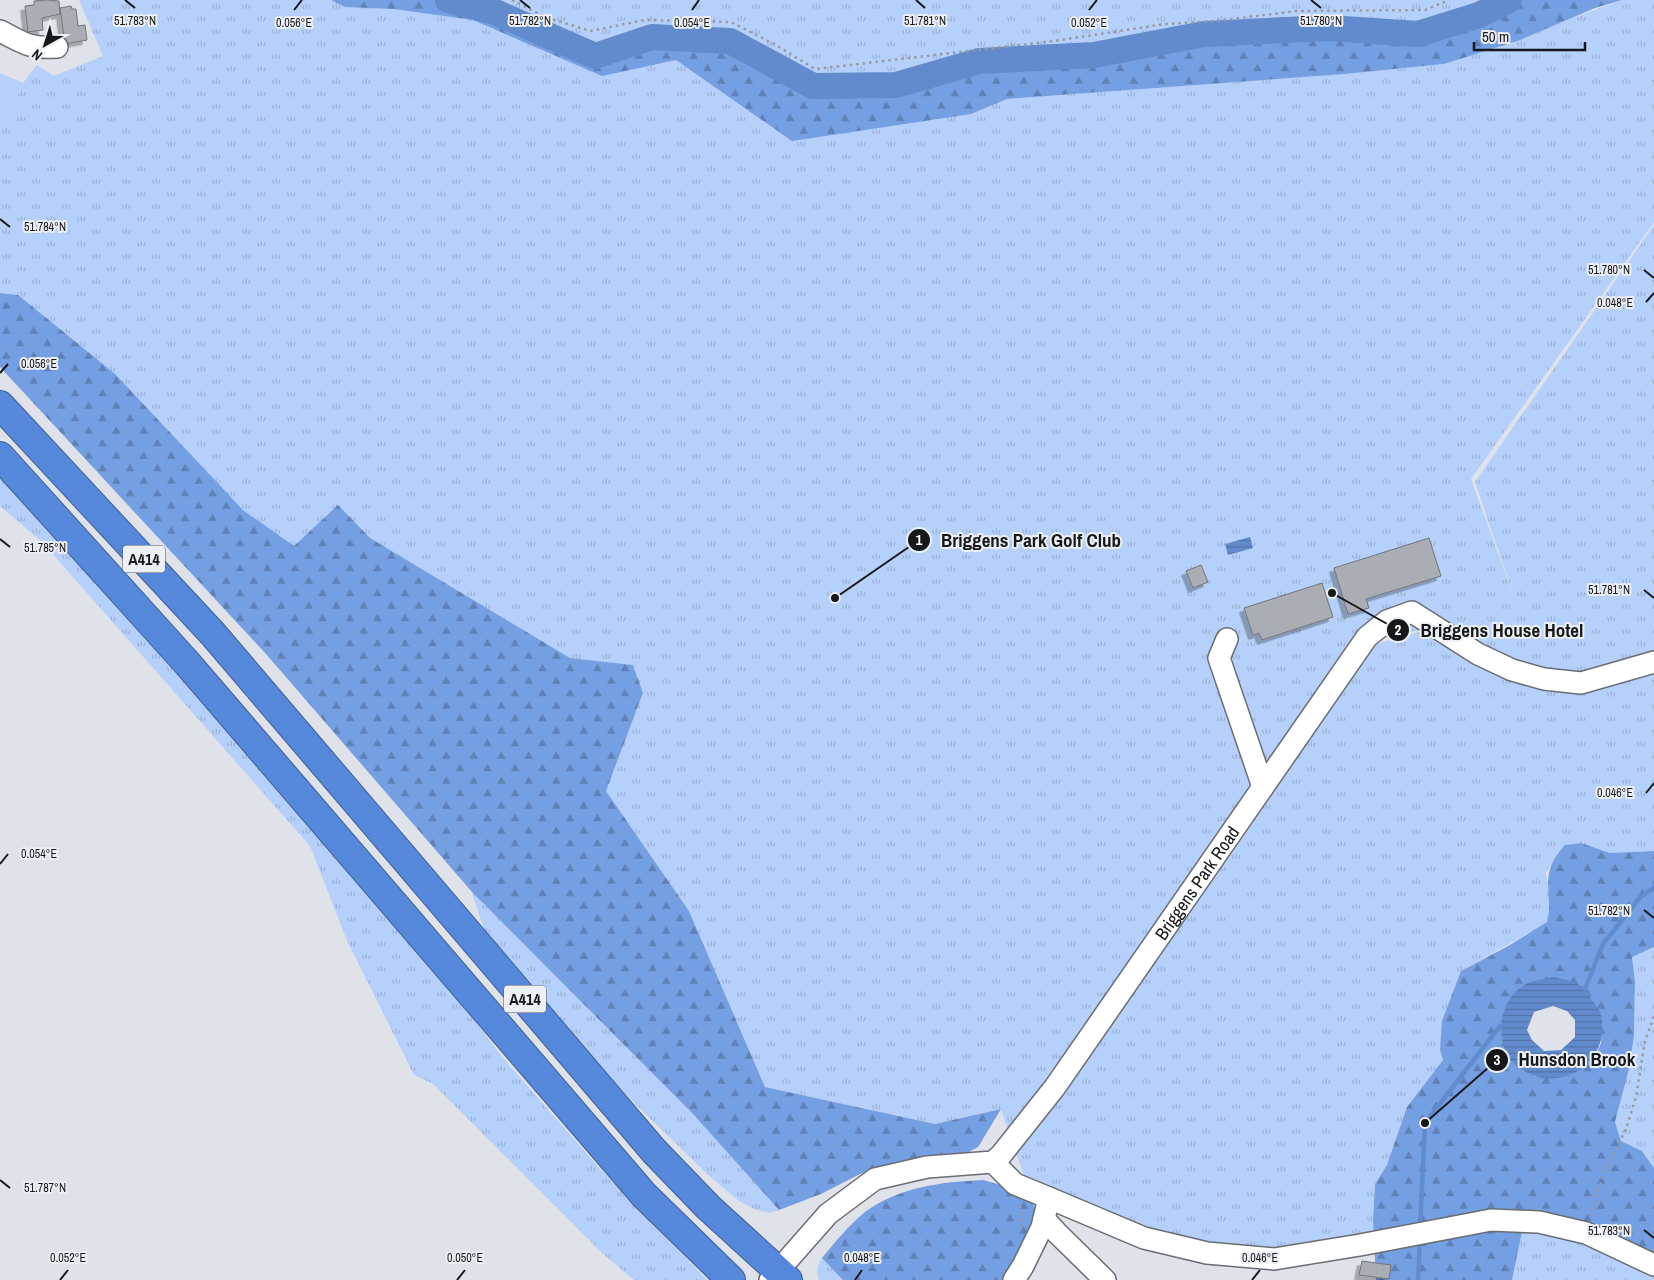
<svg xmlns="http://www.w3.org/2000/svg" width="1654" height="1280" font-family="'Archivo Narrow',sans-serif">
<style>
.grass{fill:url(#grass-tufts);fill-rule:evenodd}
.forest{fill:url(#forest-firs);fill-rule:evenodd}
.garden{fill:#b5d0fa}
.water{fill:url(#water-rules);fill-rule:evenodd}
.lines{fill:none;stroke-linecap:round;stroke-linejoin:round}
.stream{stroke:#628bce;stroke-width:4.5}
.river{stroke:#628bce;stroke-width:26}
.building{fill:#aaadb3;stroke:#717479;filter:url(#shadow)}
.minor-casing{stroke:#6a6e72;stroke-width:24}
.highway-casing{stroke:#3f6096;stroke-width:30}
.path{stroke:#989a9f;stroke-width:2.5;stroke-dasharray:2.5 4;stroke-linecap:butt}
.minor{stroke:#fff;stroke-width:21}
.highway{stroke:#5588da;stroke-width:28}
.ticks{fill:none;stroke:#161719;stroke-width:2}
.labels{text-anchor:middle;dominant-baseline:central;stroke-width:4;stroke-linejoin:round;paint-order:stroke}
.shield{fill:#ecf0f5;stroke:#56585b;stroke-width:1}
.shield-label{font-size:16px;font-weight:bold;fill:#161719}
.street-label{font-size:18px;fill:#161719;stroke:#ecf0f5}
.ticks-label{font-size:12px;text-anchor:middle;fill:#161719;stroke:#ecf0f5;stroke-width:4;stroke-linejoin:round;paint-order:stroke}
.leader{fill:none;stroke:#161719;stroke-width:2}
.callout-dot{fill:#161719;stroke:#ecf0f5;stroke-width:2}
.mark-label{font-size:15px;text-anchor:middle;font-weight:bold;fill:#fff}
.callout-label{font-size:19px;text-anchor:middle;font-weight:bold;fill:#161719;stroke:#ecf0f5;stroke-width:4;stroke-linejoin:round;paint-order:stroke}
</style>
<defs>
<pattern id="grass-tufts" width="24" height="20" patternUnits="userSpaceOnUse" patternTransform="scale(1.25)"><rect width="24" height="20" fill="#b5d0fa"/><path d="M3 7l-1-3M5 7V3M7 7l1-3M15 17l-1-3M17 17v-4M19 17l1-3" fill="none" stroke="#9bb2d6"/></pattern>
<pattern id="forest-firs" width="22" height="20" patternUnits="userSpaceOnUse" patternTransform="scale(1.25)"><rect width="22" height="20" fill="#759fe3"/><path d="M5 1l3.5 6h-7zM16 11l3.5 6h-7z" fill="#5f81b7"/></pattern>
<pattern id="water-rules" width="6" height="5" patternUnits="userSpaceOnUse" patternTransform="scale(1.25)"><rect width="6" height="5" fill="#628bce"/><path d="M0 2.5h6" fill="none" stroke="#5071a6"/></pattern>
<filter id="shadow"><feDropShadow dx="-4.5" dy="4.5" stdDeviation="0" flood-color="#0004"/></filter>
</defs>
<rect width="100%" height="100%" fill="#dfe2e8"/>
<path class="grass" d="M79,0h1453l-114,44 -449,34 2,36 36,-15 338,-25 99,-10 178,-64h32v222l-183,257 45,124 -41,-121 179,-257v626l-44,2 -29,-10 -16,2 -19,27 5,37 -3,13 -87,49 -21,79 3,10 -36,47 -20,58 -12,19 -2,36 1,19 -101,14 -65,-6 -87,-28 -97,-43 -23,-67 -66,15 -170,-37 -76,-176 -83,-120 37,-98 -10,-28 -63,-7 -204,-122 -72,10 -51,-36 -225,-215 -18,-2v-161l23,-49 14,-18 17,11 49,-20zM1423,630v1l-57,16 1,-10z
M0,469l78,85 341,397 89,113 94,107 105,109h-73l-31,-26 -170,-170 -19,-9 -66,-132 -38,-97 -268,-304 -42,-36z
M472,892l221,222 86,96 -9,3 -14,-3 -17,-9 -32,-27 -85,-83 -59,-65 -78,-93z
M1654,947v221l-12,-17 -21,-10 -6,-19 14,-53 5,-33 1,-55 -3,-24z
M1524,1221l130,33v26h-142z
M822,1258l21,22h-24c-3,-9 -2,-15 3,-22z"/>
<path class="forest" d="M331,0h151l111,47 59,-15 76,3 85,48 80,-2 90,-26 108,-4 110,-22 126,-6 76,7 43,-11 45,-19h131l-27,8 -75,32 -76,24 -99,10 -338,25 -36,15 -179,27 -116,-81 -74,16 -129,-56 -79,-11 -49,-2z
M0,293l18,2 97,79 128,136 51,36 44,-41 32,33 200,120 63,7 10,28 -37,98 83,120 76,176 170,37 66,-15 -23,38 -13,7 -64,7 -41,13 -39,20 -42,16 -86,-96 -221,-222 -206,-238 -266,-287z
M1581,843l29,10 44,-2v96l-22,10 3,24 -1,55 -5,33 -14,53 6,19 21,10 12,17v86l-130,-32 -12,58h-136l-3,-60 2,-36 12,-19 20,-58 36,-47 -3,-10 2,-29 19,-50 49,-26 37,-23c5,-18 -1,-32 2,-49 2,-11 9,-20 16,-28zM1528,983l74,42 -1,18 -4,10 -61,24 -12,-6 -13,-12z
M983,1180l21,6 29,17 10,28 -39,49h-161l-21,-22c13,-16 27,-33 43,-46 34,-25 76,-30 118,-32z"/>
<path class="garden" d="M0,73l23,10 -23,49z"/>
<path class="water" d="M1250,537l3,11 -25,7 -3,-11z
M1554,977c10,3 23,4 31,12 3,3 4,7 6,10 3,4 7,8 9,13 3,7 2,15 2,22 -4,30 -31,48 -60,44 -12,-2 -24,-9 -32,-19 -16,-24 -10,-63 18,-76 7,-3 17,-4 26,-6zM1553,1006l14,5 8,9v17l-14,13 -17,1 -12,-11 -5,-10 7,-18z"/>
<g class="lines">
<path class="stream" d="M1585,989l18,-45 38,-48 13,-8
M1420,1229l5,-106 75,-97
M1418,1280l2,-41"/>
<path class="river" d="M448,0l47,12 100,44 57,-19 78,4 83,45 83,-1 83,-24 115,-6 110,-21 125,-6 89,6 61,-19 30,-15"/>
</g>
<path class="building" d="M46,0l13,1 1,13 -18,4 1,12 -15,2 -3,-26 9,-1v-4z
M71,6l1,3h4l2,17 7,-1 2,15 -22,4 -5,-36z
M1429,538l12,38 -75,23 3,9 -21,6 -14,-46z
M1201,565l7,17 -15,6 -7,-17z
M1322,583l11,34 -71,23 -3,-7 -6,2 -9,-27z
M1362,1261l29,4 -2,14 -30,-4z"/>
<g class="lines">
<defs>
<g id="minor">
<path d="M0,31c24,12 29,18 57,16"/>
<path d="M1227,639l-8,19 44,129"/>
<path d="M993,1162l22,22 34,14 95,40 63,15 67,6 86,-14 131,-25 48,2 47,11 68,32"/>
<path d="M1044,1219l13,14 48,47"/>
<path id="s1" d="M770,1280l58,-66 47,-35 52,-12 66,-5 8,-7 54,-68 312,-450 20,-16 25,-9 66,42 34,16 32,9 37,4 73,-21"/>
<path d="M1014,1280l9,-14 19,-39 7,-29"/>
</g>
<path id="highway" d="M0,405l213,229 441,517 54,56 80,73
M0,456l187,207 457,532 87,85"/>
</defs>
<use href="#minor" class="minor-casing"/>
<use href="#highway" class="highway-casing"/>
<path class="path" d="M512,0l33,17 45,14 55,-11 86,2 45,23 39,24 239,-28 111,-17 51,-3 81,-10 128,-1 24,-10
M1020,1206l2,9 -1,13
M1591,1216l12,-41 23,-46 10,-32 9,-56 9,-25"/>
<use href="#minor" class="minor"/>
<use href="#highway" class="highway"/>
</g>
<path class="ticks" d="M125,0l10,8M520,0l10,8M916,0l9,8M1311,0l10,8M294,10l8,-10M692,10l7,-10M1089,10l8,-10M0,219l10,8M1644,270l10,8M1646,302l8,-9M0,373l8,-9M0,539l10,8M1644,590l10,8M1646,793l8,-10M0,864l8,-10M1644,910l10,8M0,1180l10,8M1644,1230l10,8M60,1280l8,-10M457,1280l8,-10M855,1280l7,-10M1252,1280l8,-10"/>
<g class="labels">
<g class="shield">
<rect x="123" y="545.5" width="42" height="27" rx="4"/>
<rect x="504" y="985.5" width="42" height="27" rx="4"/>
</g>
<g class="shield-label">
<text x="144" y="559">A414</text>
<text x="525" y="999">A414</text>
</g>
<g class="street-label">
<text stroke="none"><textPath href="#s1" startOffset="612">Briggens Park Road</textPath></text>
</g>
</g>
<g class="ticks-label">
<text x="135" y="25">51.783°N</text>
<text x="530" y="25">51.782°N</text>
<text x="925" y="25">51.781°N</text>
<text x="1321" y="25">51.780°N</text>
<text x="294" y="27">0.056°E</text>
<text x="692" y="27">0.054°E</text>
<text x="1089" y="27">0.052°E</text>
<text x="45" y="231">51.784°N</text>
<text x="1609" y="274">51.780°N</text>
<text x="1615" y="307">0.048°E</text>
<text x="39" y="368">0.056°E</text>
<text x="45" y="552">51.785°N</text>
<text x="1609" y="594">51.781°N</text>
<text x="1615" y="797">0.046°E</text>
<text x="39" y="858">0.054°E</text>
<text x="1609" y="915">51.782°N</text>
<text x="45" y="1192">51.787°N</text>
<text x="1609" y="1235">51.783°N</text>
<text x="68" y="1262">0.052°E</text>
<text x="465" y="1262">0.050°E</text>
<text x="862" y="1262">0.048°E</text>
<text x="1260" y="1262">0.046°E</text>
</g>
<path class="leader" d="M835 598L919 540M1332 593L1398 630M1425 1123L1497 1060"/>
<g class="callout-dot">
<circle cx="835" cy="598" r="5"/>
<circle cx="1332" cy="593" r="5"/>
<circle cx="1425" cy="1123" r="5"/>
<circle cx="919" cy="540" r="12"/>
<circle cx="1398" cy="630" r="12"/>
<circle cx="1497" cy="1060" r="12"/>
</g>
<g class="mark-label">
<text x="919" y="545">1</text>
<text x="1398" y="635">2</text>
<text x="1497" y="1065">3</text>
</g>
<g class="callout-label">
<text x="1031" y="547">Briggens Park Golf Club</text>
<text x="1502" y="637">Briggens House Hotel</text>
<text x="1577" y="1066">Hunsdon Brook</text>
</g>
<g transform="translate(45 45) rotate(219)" stroke="#ecf0f5" stroke-width="4" paint-order="stroke">
<path d="M0-4L9 19L0 12L-9 19Z" fill="#161719"/>
<text y="-8" font-size="14" font-weight="bold" text-anchor="middle" fill="#161719">N</text>
</g>
<path d="M1474 42v8h111v-8" fill="none" stroke="#161719" stroke-width="2.5"/>
<text x="1482" y="42" font-size="15" fill="#161719" stroke="#ecf0f5" stroke-width="4" paint-order="stroke">50 m</text>
</svg>
